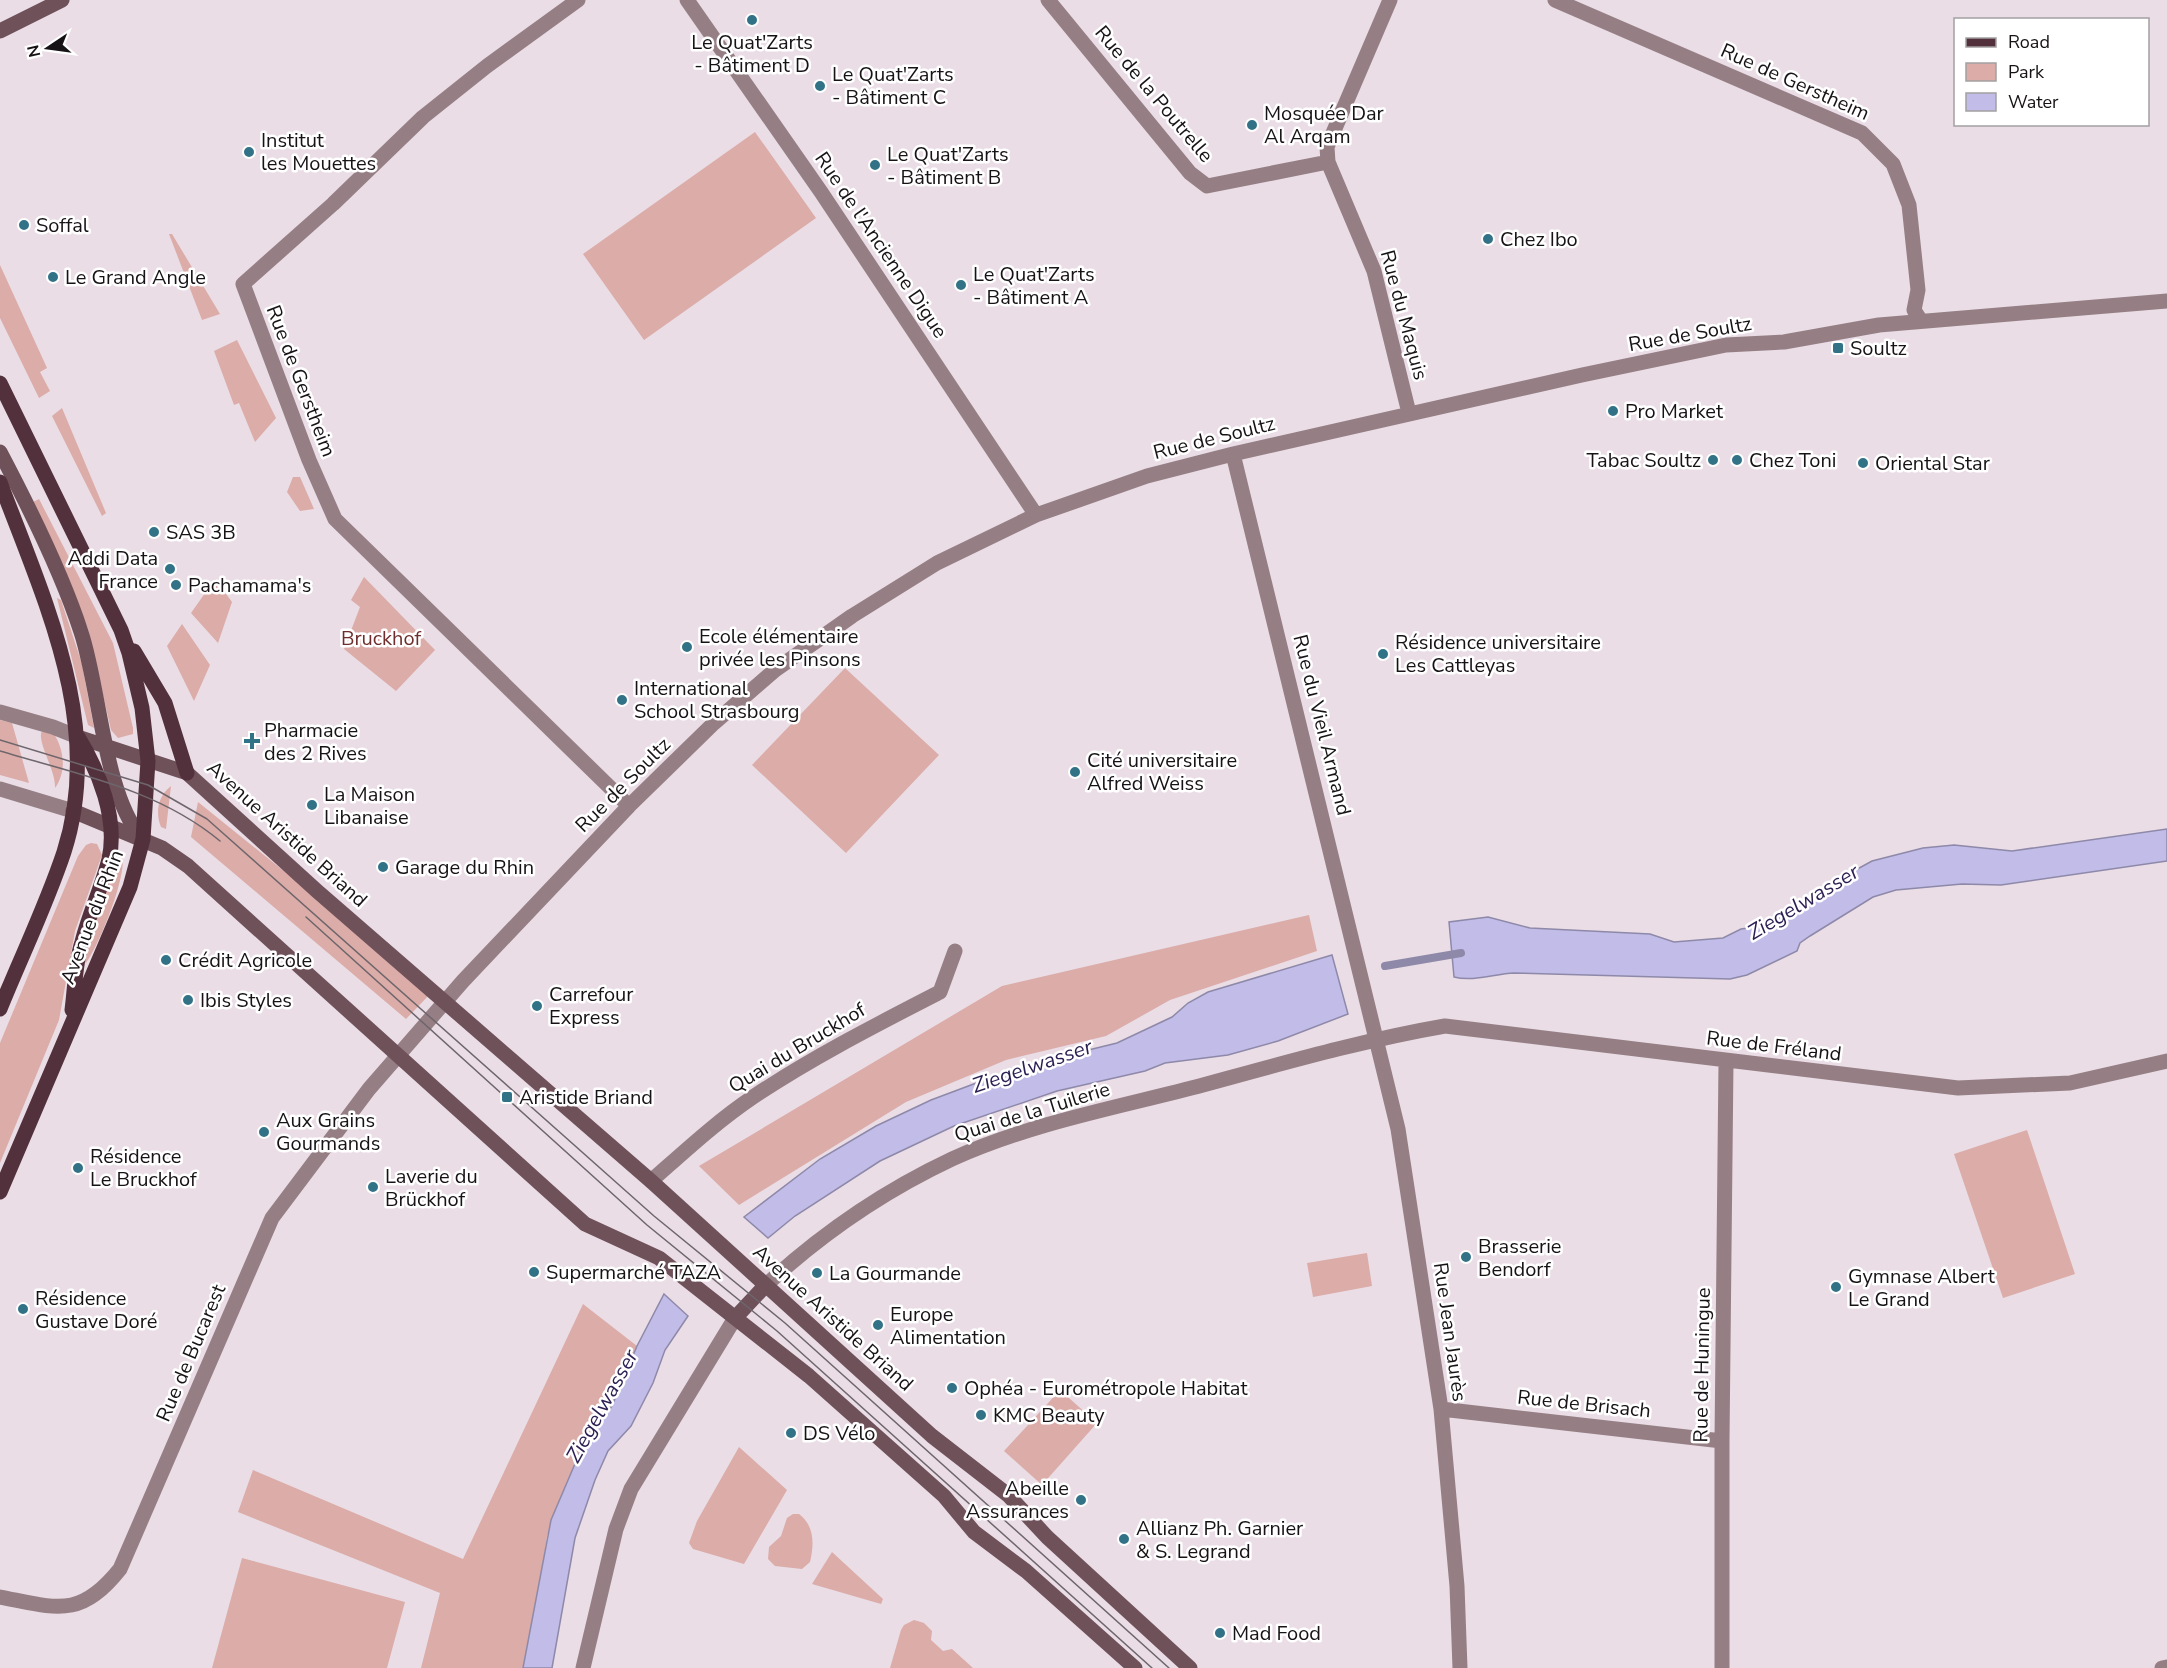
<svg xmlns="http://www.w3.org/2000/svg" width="2167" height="1668" font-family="'Nunito Sans',sans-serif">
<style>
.green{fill:#dbaca8}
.water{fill:#c1bce8;stroke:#8e89a9;stroke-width:1.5}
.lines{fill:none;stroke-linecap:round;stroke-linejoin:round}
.stream{stroke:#8e89a9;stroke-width:8}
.street{stroke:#957f85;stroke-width:15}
.secondary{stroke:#6f515a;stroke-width:15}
.primary{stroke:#53313c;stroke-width:15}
.tram{stroke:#6e666c;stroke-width:1.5}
.poi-dot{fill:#327286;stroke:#fff;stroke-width:2}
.labels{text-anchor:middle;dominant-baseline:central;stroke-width:5;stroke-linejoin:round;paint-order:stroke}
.poi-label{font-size:20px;fill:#161215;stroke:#fff;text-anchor:start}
.street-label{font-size:20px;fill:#161215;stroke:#fff}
.park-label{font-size:20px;fill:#6e2e2d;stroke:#fff}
.water-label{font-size:21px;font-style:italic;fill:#2b1e52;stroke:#fff}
</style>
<rect width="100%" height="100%" fill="#eadde6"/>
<path class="green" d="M755,132l61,86 -172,122 -61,-86z
M169,234h3l48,80 -18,6z
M0,265l47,103 -7,4 10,19 -11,7 -39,-80z
M237,340l39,78 -21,24 -16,-39 -5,2 -20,-54z
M62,408l44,105 -4,3 -50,-100z
M293,477h7l14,32 -14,2 -13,-19z
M39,499l74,144 20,85v6l-15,4 -7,-8 -23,-101 -55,-127z
M364,577l71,73 -39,41 -52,-42 16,-42 -9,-7z
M215,579l17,23 -14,41 -27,-30z
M57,598l4,2 21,64 12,64 -6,-3z
M182,624l28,41 -16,36 -27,-55z
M845,668l94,87 -93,98 -94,-88z
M0,720l12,3 17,60 -29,-8z
M42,731l12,3c10,16 13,37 1,54 1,-18 -19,-47 -13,-57z
M171,786l-5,43 -5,-2c-6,-15 -3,-31 10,-41z
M198,802l235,189 -27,28 -215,-182z
M91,843l6,1 5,11 -27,76 -16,89 -59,143v-120l78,-187 8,-11z
M121,852c10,16 -23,96 -35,111l-2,-2 5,-26 27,-78z
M1309,915l8,36 -147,49 -64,36 -100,24 -100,42 -167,103 -40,-39 303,-180z
M2027,1130l48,144 -72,24 -49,-144z
M1367,1253l5,33 -59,11 -6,-34z
M583,1304l54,42 -25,60 -32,46 -33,84 -7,50 -17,82h-102l19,-75 -202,-81 15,-42 210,89z
M1060,1390l37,33 -55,62 -38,-34z
M739,1447l48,43 -43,74 -51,-15 -4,-6 8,-22z
M793,1514h6c16,12 15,31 11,48l-8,7 -27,-3 -7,-7 1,-12 12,-11 6,-18z
M832,1552l51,47 -2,5 -69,-20z
M242,1558l163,44 -18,66h-175z
M914,1620l10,3 8,8 -1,9 12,11 9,-2 21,19h-83l11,-38 3,-5z"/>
<path class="water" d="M2167,829v32l-166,24 -39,-1 -66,6 -23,7 -63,39 -10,7 -3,8 -50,24 -17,4 -216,-6c-20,1 -41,9 -60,4l-5,-55 39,-5 42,11 120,6 24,8 49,-4 18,-9 14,-2 50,-24 36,-25 31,-17 51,-13 31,-3 58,6z
M1332,955l16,59 -70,27 -50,14 -63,8 -20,8 -88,20 -103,35 -74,35 -85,55 -27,22 -24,-21 76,-58 56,-33 55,-26 88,-33 98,-24 55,-26 16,-14 20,-11z
M664,1294l24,22 -23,34 -12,33 -22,43 -23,25 -13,29 -20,58 -23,130h-29l28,-148 29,-68 32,-46 25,-60z"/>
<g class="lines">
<path class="stream" d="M1385,966l76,-13"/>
<path class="street" d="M578,0l-91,66 -64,51 -90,87 -90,80 66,176 26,59 294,287
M687,0l134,192 215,323
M1048,0l142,173 17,13 121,-24
M1390,0l-63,147 1,15 46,109 35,142
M1555,0l307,133 31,31 16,41 9,85 -4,20 7,11
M1233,454l165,675 43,280 16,177 3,82
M0,712l53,15 25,10
M0,789l73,22
M651,1181c33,-29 65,-59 102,-84 60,-40 123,-72 187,-105l15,-41
M765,1286c55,-51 119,-95 187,-127 79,-36 168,-52 251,-74 81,-22 161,-45 242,-59l513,62 112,-5 97,-22
M1441,1409l281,32
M0,1597c57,11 80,22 120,-28l152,-351 97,-129 94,-108 166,-175 85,-83 61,-53 77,-54 85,-53 99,-48 111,-39 86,-22 349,-79 144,-30 58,-3 95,-17 288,-24
M583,1668l33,-139 15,-40 104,-171
M1722,1668v-227l4,-379
M2162,1668l5,-1"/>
<path class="secondary" d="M0,31l62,-31
M0,452c29,55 62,121 81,180 19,57 23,162 60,205
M78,737l109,36 130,118 334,290 281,255 76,59 39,42 143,131
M73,811l89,37 26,18 397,358 74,34 150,118 135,120 30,36 52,39 109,97
M735,1318l30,-32"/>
<path class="primary" d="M0,383l121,247 8,23 13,55 6,53 -5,78 -13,48 -130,305
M0,482c44,118 105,243 64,370 -18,54 -43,105 -64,157
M134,651l31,52 22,70
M72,1010c3,-22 3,-47 10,-68 7,-28 20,-55 27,-83 9,-40 -10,-88 -31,-122"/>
<path class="tram" d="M0,740l148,45 59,34 447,397 131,107 384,345
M0,751c76,23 158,38 220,90
M306,917l341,308 130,106 375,337"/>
</g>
<g class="poi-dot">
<circle cx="752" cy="20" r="6"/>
<circle cx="820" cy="86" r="6"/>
<circle cx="1252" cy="125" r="6"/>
<circle cx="249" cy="152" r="6"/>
<circle cx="875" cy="165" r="6"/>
<circle cx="24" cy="225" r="6"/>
<circle cx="1488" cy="239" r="6"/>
<circle cx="53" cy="277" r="6"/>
<circle cx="961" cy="285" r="6"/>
<rect x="1832" y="342" width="12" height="12" rx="3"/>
<circle cx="1613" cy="411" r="6"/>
<circle cx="1713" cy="460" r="6"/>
<circle cx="1737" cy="460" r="6"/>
<circle cx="1863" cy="463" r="6"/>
<circle cx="154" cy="532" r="6"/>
<circle cx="170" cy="569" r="6"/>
<circle cx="176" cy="585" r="6"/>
<circle cx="687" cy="647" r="6"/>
<circle cx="1383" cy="654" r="6"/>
<circle cx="622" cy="700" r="6"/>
<path d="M249 732h6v6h6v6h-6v6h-6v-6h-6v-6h6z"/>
<circle cx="1075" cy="772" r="6"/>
<circle cx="312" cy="805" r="6"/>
<circle cx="383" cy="867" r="6"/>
<circle cx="166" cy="960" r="6"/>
<circle cx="188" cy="1000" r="6"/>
<circle cx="537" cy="1006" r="6"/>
<rect x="501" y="1091" width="12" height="12" rx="3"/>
<circle cx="264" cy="1132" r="6"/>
<circle cx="78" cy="1168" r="6"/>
<circle cx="373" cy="1187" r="6"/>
<circle cx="1466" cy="1257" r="6"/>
<circle cx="534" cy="1272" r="6"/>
<circle cx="817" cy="1273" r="6"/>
<circle cx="1836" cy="1287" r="6"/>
<circle cx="23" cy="1309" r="6"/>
<circle cx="878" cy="1325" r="6"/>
<circle cx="952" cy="1388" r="6"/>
<circle cx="981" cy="1415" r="6"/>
<circle cx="791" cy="1433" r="6"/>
<circle cx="1081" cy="1500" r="6"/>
<circle cx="1124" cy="1539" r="6"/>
<circle cx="1220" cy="1633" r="6"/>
</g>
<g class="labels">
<g class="poi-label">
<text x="752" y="42" text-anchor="middle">Le Quat'Zarts<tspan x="752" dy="23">- Bâtiment D</tspan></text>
<text x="832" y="74">Le Quat'Zarts<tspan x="832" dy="23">- Bâtiment C</tspan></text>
<text x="1264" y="113">Mosquée Dar<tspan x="1264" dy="23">Al Arqam</tspan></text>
<text x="261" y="140">Institut<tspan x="261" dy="23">les Mouettes</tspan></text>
<text x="887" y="154">Le Quat'Zarts<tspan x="887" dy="23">- Bâtiment B</tspan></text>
<text x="36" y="225">Soffal</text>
<text x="1500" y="239">Chez Ibo</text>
<text x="973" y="274">Le Quat'Zarts<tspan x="973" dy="23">- Bâtiment A</tspan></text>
<text x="65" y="277">Le Grand Angle</text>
<text x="1850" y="348">Soultz</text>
<text x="1625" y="411">Pro Market</text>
<text x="1701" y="460" text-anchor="end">Tabac Soultz</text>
<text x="1749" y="460">Chez Toni</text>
<text x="1875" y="463">Oriental Star</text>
<text x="166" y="532">SAS 3B</text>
<text x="158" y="558" text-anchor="end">Addi Data<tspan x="158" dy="23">France</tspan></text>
<text x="188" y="585">Pachamama's</text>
<text x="699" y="636">Ecole élémentaire<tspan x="699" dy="23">privée les Pinsons</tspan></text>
<text x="1395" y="642">Résidence universitaire<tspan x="1395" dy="23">Les Cattleyas</tspan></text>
<text x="634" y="688">International<tspan x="634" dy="23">School Strasbourg</tspan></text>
<text x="264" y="730">Pharmacie<tspan x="264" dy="23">des 2 Rives</tspan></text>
<text x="1087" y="760">Cité universitaire<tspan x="1087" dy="23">Alfred Weiss</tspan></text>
<text x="324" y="794">La Maison<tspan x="324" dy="23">Libanaise</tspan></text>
<text x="395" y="867">Garage du Rhin</text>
<text x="178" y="960">Crédit Agricole</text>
<text x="549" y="994">Carrefour<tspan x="549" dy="23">Express</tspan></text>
<text x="200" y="1000">Ibis Styles</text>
<text x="519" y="1097">Aristide Briand</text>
<text x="276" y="1120">Aux Grains<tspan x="276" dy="23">Gourmands</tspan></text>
<text x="90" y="1156">Résidence<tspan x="90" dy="23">Le Bruckhof</tspan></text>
<text x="385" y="1176">Laverie du<tspan x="385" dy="23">Brückhof</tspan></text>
<text x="1478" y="1246">Brasserie<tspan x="1478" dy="23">Bendorf</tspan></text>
<text x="546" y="1272">Supermarché TAZA</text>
<text x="829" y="1273">La Gourmande</text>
<text x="1848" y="1276">Gymnase Albert<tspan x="1848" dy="23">Le Grand</tspan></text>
<text x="35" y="1298">Résidence<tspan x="35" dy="23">Gustave Doré</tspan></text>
<text x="890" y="1314">Europe<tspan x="890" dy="23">Alimentation</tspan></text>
<text x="964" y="1388">Ophéa - Eurométropole Habitat</text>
<text x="993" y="1415">KMC Beauty</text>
<text x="803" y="1433">DS Vélo</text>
<text x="1069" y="1488" text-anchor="end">Abeille<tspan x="1069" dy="23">Assurances</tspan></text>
<text x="1136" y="1528">Allianz Ph. Garnier<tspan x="1136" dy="23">&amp; S. Legrand</tspan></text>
<text x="1232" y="1633">Mad Food</text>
</g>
<g class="street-label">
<text transform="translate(1795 82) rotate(24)">Rue de Gerstheim</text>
<text transform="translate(1154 94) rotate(50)">Rue de la Poutrelle</text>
<text transform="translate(881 245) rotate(56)">Rue de l'Ancienne Digue</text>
<text transform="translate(1404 315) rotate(75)">Rue du Maquis</text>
<text transform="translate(1690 334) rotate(-10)">Rue de Soultz</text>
<text transform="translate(301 381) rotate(69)">Rue de Gerstheim</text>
<text transform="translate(1214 438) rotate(-14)">Rue de Soultz</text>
<text transform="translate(1322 725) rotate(76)">Rue du Vieil Armand</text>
<text transform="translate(623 785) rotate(-45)">Rue de Soultz</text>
<text transform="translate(287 834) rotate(42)">Avenue Aristide Briand</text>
<text transform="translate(92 917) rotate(-69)">Avenue du Rhin</text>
<text transform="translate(1774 1046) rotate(7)">Rue de Fréland</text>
<text transform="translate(797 1048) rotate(-31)">Quai du Bruckhof</text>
<text transform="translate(1032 1112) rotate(-17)">Quai de la Tuilerie</text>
<text transform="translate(833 1318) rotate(42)">Avenue Aristide Briand</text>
<text transform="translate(1450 1332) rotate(82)">Rue Jean Jaurès</text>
<text transform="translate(191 1353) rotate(-67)">Rue de Bucarest</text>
<text transform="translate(1702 1365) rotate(-89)">Rue de Huningue</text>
<text transform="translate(1584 1404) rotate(6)">Rue de Brisach</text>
</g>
<g class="park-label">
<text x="381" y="638">Bruckhof</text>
</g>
<g class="water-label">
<text transform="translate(1803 902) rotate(-31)">Ziegelwasser</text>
<text transform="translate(1032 1066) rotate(-19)">Ziegelwasser</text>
<text transform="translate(602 1406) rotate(-61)">Ziegelwasser</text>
</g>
</g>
<rect x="1954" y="18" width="195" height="108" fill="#ffffff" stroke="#a2a0a1" stroke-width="1.5"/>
<rect x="1966" y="38" width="30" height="9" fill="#53313c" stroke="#a2a0a1" stroke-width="1.5"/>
<text x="2008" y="48" font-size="18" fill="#161215">Road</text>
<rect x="1966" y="63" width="30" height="18" fill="#dbaca8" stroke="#a2a0a1" stroke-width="1.5"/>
<text x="2008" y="78" font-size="18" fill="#161215">Park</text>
<rect x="1966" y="93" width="30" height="18" fill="#c1bce8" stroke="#a2a0a1" stroke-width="1.5"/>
<text x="2008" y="108" font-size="18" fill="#161215">Water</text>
<g transform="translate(48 48) rotate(257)" stroke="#ffffff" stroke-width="4.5" paint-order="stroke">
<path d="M0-4.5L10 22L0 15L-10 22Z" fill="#161215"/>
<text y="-9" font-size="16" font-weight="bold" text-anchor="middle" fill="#161215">N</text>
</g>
</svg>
